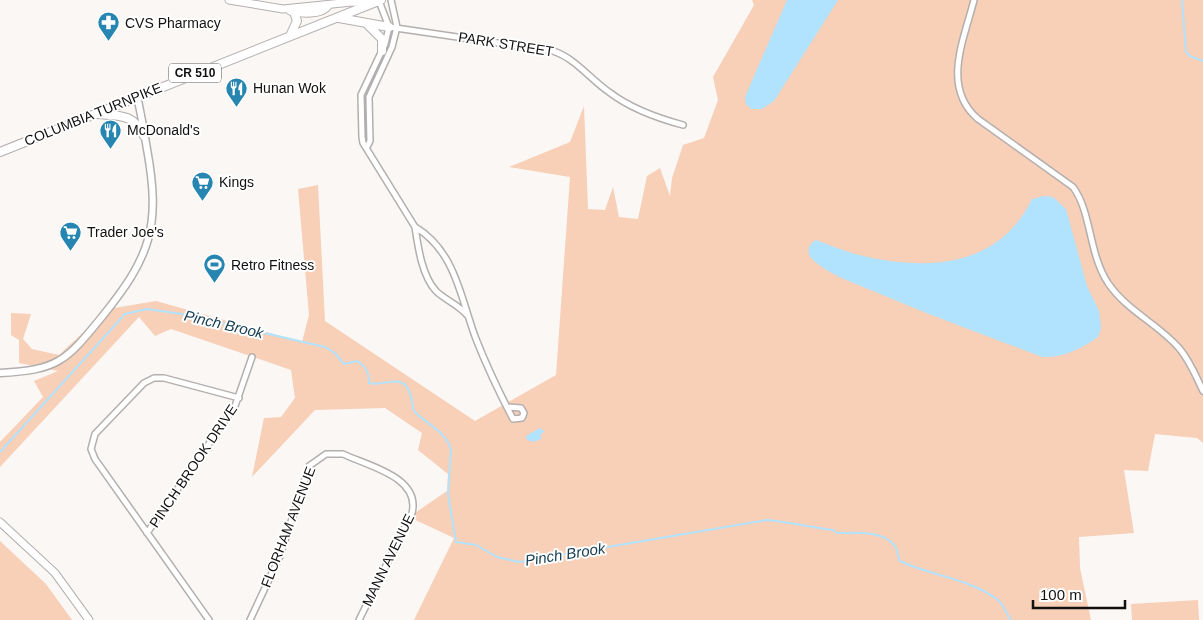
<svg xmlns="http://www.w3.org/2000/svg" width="1203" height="620" font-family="Arial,sans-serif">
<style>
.green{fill:#f8cfb7}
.water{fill:#b1e2fe}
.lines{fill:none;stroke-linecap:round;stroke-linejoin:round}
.stream{stroke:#b1e2fe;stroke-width:2}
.minor-casing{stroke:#b3afae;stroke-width:8}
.tertiary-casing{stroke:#b3afae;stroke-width:9}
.secondary-casing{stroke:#b3afae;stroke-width:9}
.primary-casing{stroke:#b3afae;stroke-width:10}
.minor{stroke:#fff;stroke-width:5}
.tertiary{stroke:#fff;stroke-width:6}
.secondary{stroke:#fff;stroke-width:7}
.primary{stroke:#fff;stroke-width:8}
.labels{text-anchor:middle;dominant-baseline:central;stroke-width:4;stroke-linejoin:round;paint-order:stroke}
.shield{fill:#fff;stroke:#595858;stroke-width:1}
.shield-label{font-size:12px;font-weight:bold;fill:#121110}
.poi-label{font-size:14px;fill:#121110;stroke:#fff;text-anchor:start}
.street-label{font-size:14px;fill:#121110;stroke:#fff}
.water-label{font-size:15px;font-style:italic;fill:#184054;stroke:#fff}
</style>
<rect width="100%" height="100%" fill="#faf7f5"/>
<path class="green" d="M752,0h451v443l-6,-5 -42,-4 -7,37 -24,-1 10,63 -55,4 1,31 11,52h-677l40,-82 -45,-21 38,-26 1,-17 -30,-24 4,-17 -37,-25 -70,2 -63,67 12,-59 17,-1 14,-19 -4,-28 -120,-41 -16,7 -16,-19 -139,150v-25l43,-45 -9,-16 24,-10 -39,-8v-23l-8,-5v-22l20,1 -8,25 9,10 27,6 49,-46 48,-8 146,41 7,-27 -11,-126 20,-4 7,136 150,100 81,-46 14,-198 -61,-10 61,-25 14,-36 4,103 17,1 8,-23 6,30 19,2 9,-43 13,-8 10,28 2,-18 11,-33 21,-7 14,-38 -5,-23 41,-72z
M0,541l46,43 26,36h-72z
M1198,600l1,20h-67l-1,-16z"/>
<path class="water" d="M787,0h51l-64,101 -12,8h-11l-5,-5 -1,-7z
M1044,196l9,1 13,12 21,77 12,25 2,17 -3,9c-17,12 -35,21 -56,20 -57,-22 -113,-42 -169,-66 -19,-8 -46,-17 -61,-32 -6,-6 -4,-15 4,-19 14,5 28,11 43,15 67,16 139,14 173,-56z
M540,428l4,3 -4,5 2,2 -8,4 -7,-2 -1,-4z"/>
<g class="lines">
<path class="stream" d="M1182,0l4,52 4,4 13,5
M0,452l125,-138 22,-5 35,5 143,33 10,6 9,11 13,-3c9,6 12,11 12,22 14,4 33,-10 40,8 3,6 3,14 5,20 12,13 32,20 37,39l-3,44 8,48 20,3 21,12 22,5 248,-42c22,2 43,7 66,10l4,3c17,0 46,-3 58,13 3,5 3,11 5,15 31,15 69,17 98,39 6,5 8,14 13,20"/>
<defs>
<path id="minor" d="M974,0c-10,40 -33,87 4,119l95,68c19,26 15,65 35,96 19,28 49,40 71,65 11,13 17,28 24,43
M379,1l10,26 -4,17 -24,51 1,42 1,6 52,84c41,24 46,73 61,112 11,28 24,55 37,80l9,-1 2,-5 -3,-5 -13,-1
M389,27l164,24c22,7 37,28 56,41 22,17 48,26 74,33
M367,147l3,-6 -1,-44 23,-50 5,-20 -6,-27
M415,227c3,20 7,49 21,64 9,9 22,13 31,24
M147,533l88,-127 17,-49
M209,620l-114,-161 -4,-10 4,-15 49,-51 10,-5h10l75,20
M250,620l30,-64 29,-90 17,-12h17c25,12 78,23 69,59l-53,107"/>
<path id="tertiary" d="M0,373c58,-3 66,-12 101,-55 50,-61 60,-92 46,-169 -3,-18 -6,-35 -10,-53"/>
<path id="secondary" d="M229,0l54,9 69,-7 21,1
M290,11c11,3 32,4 38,-5
M0,522l55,51 34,47"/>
<path id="primary" d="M339,18l50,9
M367,24l15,15v12
M290,36l7,-15 -3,-9
M97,114c23,2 36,-1 47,22
M0,152l381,-152"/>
</defs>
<use href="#minor" class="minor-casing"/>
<use href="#tertiary" class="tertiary-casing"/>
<use href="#secondary" class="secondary-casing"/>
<use href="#primary" class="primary-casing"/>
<use href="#minor" class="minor"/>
<use href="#tertiary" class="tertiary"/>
<use href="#secondary" class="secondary"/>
<use href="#primary" class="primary"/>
</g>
<defs>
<symbol id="pharmacy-pin" viewBox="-11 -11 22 30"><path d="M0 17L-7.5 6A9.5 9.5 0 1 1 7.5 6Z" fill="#2686b1" stroke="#fff"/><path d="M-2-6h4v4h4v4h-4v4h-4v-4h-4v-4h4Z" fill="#fff"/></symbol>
<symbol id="restaurant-pin" viewBox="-11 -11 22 30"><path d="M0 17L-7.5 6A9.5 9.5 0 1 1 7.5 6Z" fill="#2686b1" stroke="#fff"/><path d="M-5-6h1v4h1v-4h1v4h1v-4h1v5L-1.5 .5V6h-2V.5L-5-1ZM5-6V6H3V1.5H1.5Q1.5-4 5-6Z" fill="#fff"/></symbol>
<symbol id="supermarket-pin" viewBox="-11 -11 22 30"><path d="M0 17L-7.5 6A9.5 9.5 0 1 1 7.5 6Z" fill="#2686b1" stroke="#fff"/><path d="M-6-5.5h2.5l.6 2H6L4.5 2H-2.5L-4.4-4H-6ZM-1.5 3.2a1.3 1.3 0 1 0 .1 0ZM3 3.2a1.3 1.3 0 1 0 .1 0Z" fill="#fff"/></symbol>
<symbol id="stadium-pin" viewBox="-11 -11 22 30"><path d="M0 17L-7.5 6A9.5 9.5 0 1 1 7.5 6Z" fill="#2686b1" stroke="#fff"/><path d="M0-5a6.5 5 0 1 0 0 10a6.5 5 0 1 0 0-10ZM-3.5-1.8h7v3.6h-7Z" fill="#fff"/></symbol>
</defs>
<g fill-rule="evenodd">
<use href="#pharmacy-pin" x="96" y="10" width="25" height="34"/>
<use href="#restaurant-pin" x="224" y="76" width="25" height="34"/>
<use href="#restaurant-pin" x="98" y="118" width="25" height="34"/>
<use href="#supermarket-pin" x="190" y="170" width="25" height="34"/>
<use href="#supermarket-pin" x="58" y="220" width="25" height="34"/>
<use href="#stadium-pin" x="202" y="252" width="25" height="34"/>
</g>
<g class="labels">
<rect class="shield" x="169" y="63.5" width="52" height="19" rx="4"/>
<g class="shield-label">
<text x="195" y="73">CR 510</text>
</g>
<g class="poi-label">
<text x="125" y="23">CVS Pharmacy</text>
<text x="253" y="88">Hunan Wok</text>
<text x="127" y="130">McDonald's</text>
<text x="219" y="182">Kings</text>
<text x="87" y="232">Trader Joe's</text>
<text x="231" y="265">Retro Fitness</text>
</g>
<g class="street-label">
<text transform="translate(506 44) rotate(9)">PARK STREET</text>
<text transform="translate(93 114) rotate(-22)">COLUMBIA TURNPIKE</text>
<text transform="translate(193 466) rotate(-56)">PINCH BROOK DRIVE</text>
<text transform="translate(288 527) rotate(-69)">FLORHAM AVENUE</text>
<text transform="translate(388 560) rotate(-64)">MANN AVENUE</text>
</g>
<g class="water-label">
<text transform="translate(224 324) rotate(13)">Pinch Brook</text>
<text transform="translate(565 554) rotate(-9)">Pinch Brook</text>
</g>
</g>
<path d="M1033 600v8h92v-8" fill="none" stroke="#121110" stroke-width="2.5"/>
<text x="1040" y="600" font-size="15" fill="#121110" stroke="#ffffff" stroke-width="4" paint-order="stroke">100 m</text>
</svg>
